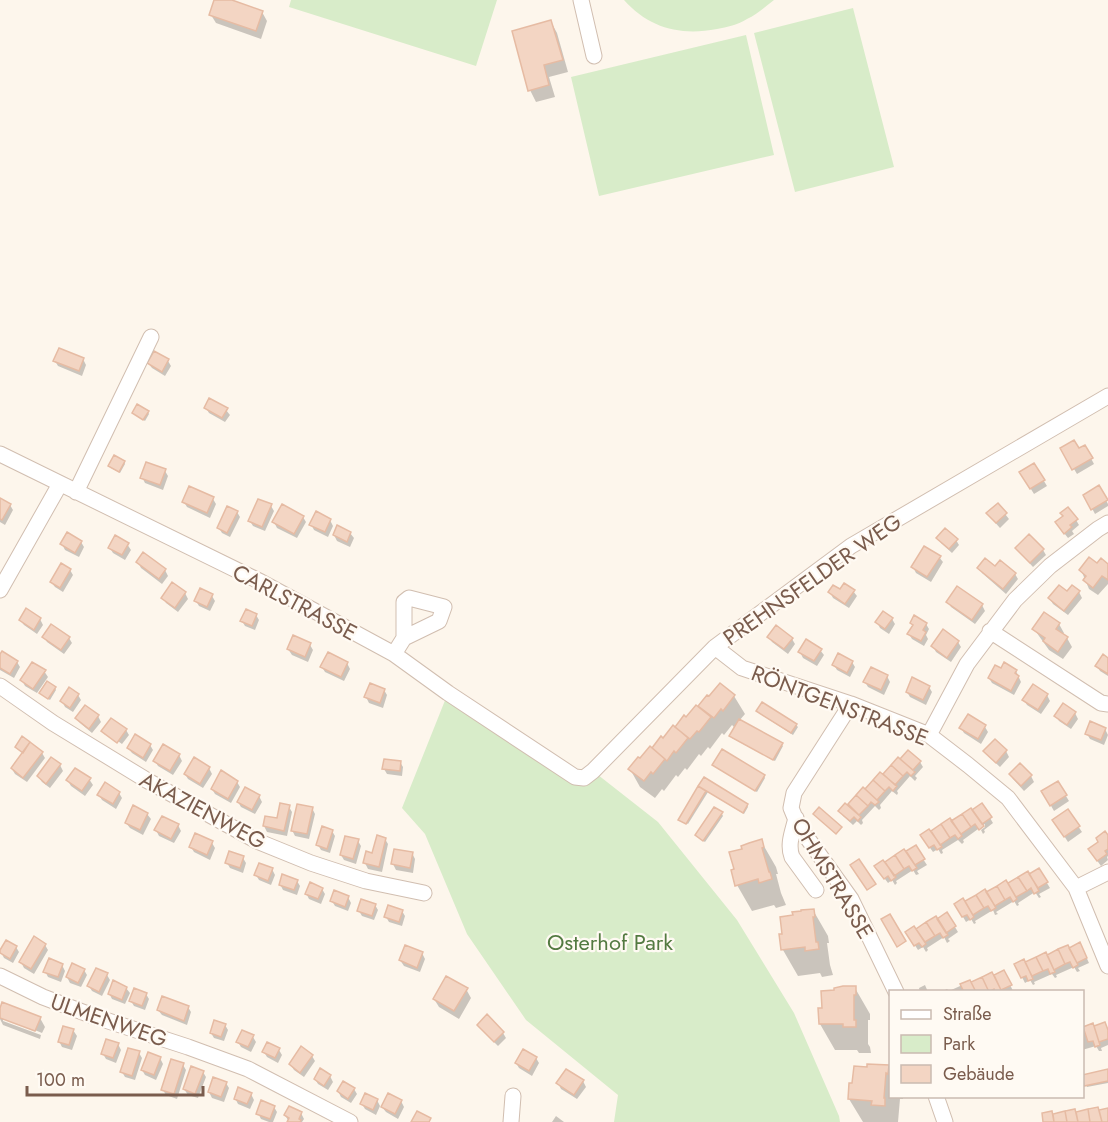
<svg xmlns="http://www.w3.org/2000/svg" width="1108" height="1122" font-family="Jost,sans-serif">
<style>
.green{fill:#d8ecc9}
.shadow{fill:#0003}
.building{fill:#f3d5c3;stroke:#e6bba3;stroke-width:1.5}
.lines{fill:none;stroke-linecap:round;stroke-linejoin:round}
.minor-casing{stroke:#d1beb0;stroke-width:17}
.minor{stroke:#fff;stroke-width:15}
.labels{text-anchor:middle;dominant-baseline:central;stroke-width:4.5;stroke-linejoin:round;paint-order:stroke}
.street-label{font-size:22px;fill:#7a5c4d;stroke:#fffaf3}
.park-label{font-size:22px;fill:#537a41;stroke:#fffaf3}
</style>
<rect width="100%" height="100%" fill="#fdf6ec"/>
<path class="green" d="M291,0h206l-21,66 -187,-59z
M624,0h150c-9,7 -17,14 -27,19 -9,6 -20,8 -30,10 -37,7 -68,-1 -93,-29z
M853,8l41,159 -99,25 -41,-159z
M746,35l28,120 -175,41 -28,-119z
M448,693l134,92 11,-14 65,51 79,98 57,93 45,103 1,6h-226l4,-27 -92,-75 -59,-86 -42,-100 -23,-26z"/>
<path class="shadow" d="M216,0h11l35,12 5,9 -6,18 -45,-16 -5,-8z
M551,22l6,11 11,39 -19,5 6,20 -19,5 -6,-12z
M83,359l3,6 -4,11 -24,-10 -3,-5z
M168,361l3,5 -6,10 -13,-8 -4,-5z
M206,408l20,2 4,5 -5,7 -16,-9z
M148,412l1,2 -4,7 -11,-8z
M1085,447l9,17 -17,10 -15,-25 17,1z
M124,462l1,2 -5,9 -9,-5 -1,-2z
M1034,465l13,21 -13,8 -13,-21z
M165,471l3,5 -5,14 -18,-7 -3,-6z
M1099,487l9,17v2l-13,8 -10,-19z
M0,499l10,6 3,5 -8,15 -5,-3z
M213,499l3,5 -6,14 -23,-11 -3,-5z
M998,505l11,14 -9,9 -9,-10z
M271,506l3,5 -9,20 -12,-5 -3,-5z
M237,512l3,5 -10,20 -8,-4 -3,-5z
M303,517l3,5 -9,16 -20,-10 -3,-6z
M330,520l3,6 -5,11 -14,-7 -3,-6z
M1076,520l3,5 -7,6 2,3 -6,4 -8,-10z
M350,533l4,5 -4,9 -13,-6 -3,-6z
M938,538l18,2 3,5 -7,8 -11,-10z
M81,542l3,5 -5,10 -14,-7 -3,-6z
M127,544l4,6 -6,10 -12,-7 -3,-5z
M1017,548l26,2 3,5 -13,12 -13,-14z
M144,554l21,16 3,6 -6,8 -21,-16 -3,-6z
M939,557l4,5 -12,20 -15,-9 -3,-6z
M1097,565l11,1v18l-10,11 -9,-6 -8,-19z
M979,568h16l20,6 3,5 -12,15 -24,-21z
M70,570l3,5 -10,17 -8,-5 -4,-5z
M840,591h13l4,5 -8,12 -16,-10 -3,-6z
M1079,592l3,6 -14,17 -15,-11 -3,-5 17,-5z
M185,593l3,6 -10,13 -12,-9 -3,-5z
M212,596l3,5 -5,10 -11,-5 -3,-5z
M948,602l34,3 3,6 -10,13 -24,-17z
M27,610l13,9 3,6 -6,9 -13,-9 -4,-5z
M256,615l3,5 -4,10 -10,-4 -3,-5z
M892,619l3,5 -6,10 -9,-6 -3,-6z
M911,623l15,1 3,5 -3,6 2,4 -4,7 -12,-7 -3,-5 4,-8z
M1059,624l5,9 -2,2 5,3 5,9 -9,12 -14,-9 -15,-21z
M44,637l25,1 3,5 -8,11 -17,-12z
M769,637l23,2 3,5 -7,10 -16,-12z
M958,642l3,5 -10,15 -15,-10 -3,-6z
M310,645l3,5 -5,12 -16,-7 -4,-6z
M820,650l4,5 -7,11 -14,-8 -3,-6z
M328,654l19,9 3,6 -6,12 -19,-9 -3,-5z
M0,657l17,5 3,5 -6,11 -14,-8z
M1108,659v17l-8,-5 -3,-5z
M852,662l3,5 -5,10 -13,-7 -3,-5z
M1001,670l15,1 5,11 -7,13 -22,-12 -3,-5z
M44,671l4,6 -11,16 -12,-7 -3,-6z
M887,676l3,6 -6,13 -16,-8 -3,-5z
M929,687l3,5 -6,13 -16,-8 -3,-5z
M55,688l1,2 -6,10 -9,-7z
M384,690l3,5 -4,13 -14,-5 -3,-6z
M78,695l3,5 -8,12 -8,-5 -3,-6z
M1047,695l3,6 -9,13 -14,-9 -3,-5z
M734,696l11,18 -6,7 42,23 2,2 -8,15 -43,-23 3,-10 -3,-3 -8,10 -2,-2 -12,16 -2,-2 -7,9 -2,-2 -12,16 -2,-2 -7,9 -2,-2 -12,16 -2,-2 -7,9 -15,-11 -10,-18 69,-61 9,-11z
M763,704l33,21 2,2 -5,8 -34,-22 -1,-2z
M1075,713l3,6 -7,10 -12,-8 -3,-5z
M98,716l3,6 -9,11 -12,-10 -4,-5z
M985,727l3,5 -7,12 -17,-11 -3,-5z
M1105,729l3,6 -4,10 -14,-6 -3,-5z
M126,730l3,5 -7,9 -17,-12v3l-2,-4z
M995,741l11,10 3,6 -9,10 -12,-11 -3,-5z
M150,745l3,5 -7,12 -14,-9 -4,-5z
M42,753l3,5 -18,24 -12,-8 -3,-5z
M179,755l3,6 -9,14 -15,-9 -3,-5z
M898,759l22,3 3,5 -8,9 2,2 -2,3 -5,-5 -13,15 1,2 -1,2 -5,-4 -12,14 1,3 -2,2 -4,-4 -13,14 1,3 -2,2 -4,-4 -4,4 -10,-9 -3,-5 8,-4 15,-18 2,2 18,-15z
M400,762l3,5 -1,9 -15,-2 -3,-5z
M60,765l3,6 -13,17 -8,-6 -4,-6z
M714,765l50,11 1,2 -8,14 -42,-25z
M209,768l3,6 -9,14 -15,-9 -3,-5z
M1010,774l21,2 3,6 -10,9 -11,-12z
M89,779l4,6 -8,11 -14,-10 -3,-5z
M704,779l43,26 1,2 -4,7 -36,-22 -20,32 -8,-5z
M237,782l3,5 -9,16 -16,-9 -3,-5z
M1058,783l11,18 -15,10 -11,-19z
M119,793l3,5 -6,11 -14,-9 -3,-5z
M259,796l3,6 -7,12 -14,-7 -3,-5z
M289,807l3,5 -5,24 -20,-4 -3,-6 14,-6z
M312,808l3,6 -6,25 -14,-3 -3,-6z
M1068,811l14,21 -14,10 -11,-17z
M147,814l4,5 -8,16 -13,-7 -4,-5z
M722,814l1,2 -18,26 -7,-5 -2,-2z
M990,818l3,5 -9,7 1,2 -2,2 -2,-4 4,-3v-3l-22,16 1,2 -2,2 -4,-4 -16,10 1,3 -2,1 -3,-5 -5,3 -8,-11 5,-7 19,-13 2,2z
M178,825l3,6 -7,12 -15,-7 -3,-6z
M332,831l3,5 -5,17 -9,-3 -3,-5z
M1108,838v18l-1,1 1,3 -7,6 -8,-11z
M385,839l3,5 -6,28 -14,-3 -3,-6 8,-8z
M358,841l3,5 -5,18 -12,-4 -3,-5z
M761,841l15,26 2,7h-2l5,19 5,12 -10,3 -2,-3 -22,6 -15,-26 -1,-15 8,-20z
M212,843l3,5 -5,12 -16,-8 -3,-5z
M915,847l12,18 -10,6 2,3 -3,1 -3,-5 -17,11 1,2 -2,2 -3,-5 -4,3 -9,-12 5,-7 20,-13 1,2z
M412,853l3,6 -2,14 -17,-3 -3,-6z
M243,858l3,5 -3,10 -13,-5 -3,-5z
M272,869l3,6 -4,10 -12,-5 -3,-5z
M1039,870l11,18 -11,6 2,3 -2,1 -4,-6 -17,11 1,2 -2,1 -3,-5 -18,11 2,2 -3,1 -2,-5 -18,11 1,2 -2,1 -3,-5 -5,3 -10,-17 8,-2 20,-12 2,3 21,-9 20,-12 2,3z
M297,881l3,5 -3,9 -14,-5 -3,-6z
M322,889l3,5 -4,10 -12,-5 -3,-6z
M348,897l3,6 -3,8 -13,-5 -3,-5z
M375,905l3,5 -4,10 -12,-4 -3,-5z
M813,910l15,26 1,7h-2l3,22 3,10 -11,2 -2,-4 -22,3 -15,-26 -2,-15z
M402,911l3,5 -3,10 -13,-4 -3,-5z
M947,914l11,18 -10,7 2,2 -3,2 -3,-6 -17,11 1,2 -2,2 -3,-5 -5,3 -11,-17 9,-2 19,-13 2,3z
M45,945l3,5 -14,24 -10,-6 -3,-6z
M16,947l3,5 -6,11 -9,-5 -3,-6z
M1069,949l14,1 6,13 -11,5 2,3 -3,1 -3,-5 -18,8 1,2 -2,1 -3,-4 -18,8 1,2 -2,1 -3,-5 -5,3 -3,-6 3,-13z
M422,953l3,6 -5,13 -16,-6 -4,-6z
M62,965l3,6 -4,11 -13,-5 -3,-6z
M84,970l3,5 -6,12 -11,-4 -3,-6z
M1004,972l9,19 -2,1h-70l6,-3 2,2 20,-9 2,2 21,-10 1,3z
M107,975l3,5 -8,16 -10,-5 -3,-5z
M925,985l3,7h-8l-1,-4z
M126,988l4,5 -5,11 -13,-5 -3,-6z
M855,988l15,26v6h-2v24l2,3 1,6h-12l-2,-3h-22l-15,-26z
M466,989l5,9 -12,21 -20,-12 -5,-8z
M146,994l3,5 -4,11 -11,-4 -3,-5z
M188,1007l3,5 -4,13 -25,-10 -4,-5z
M0,1012l40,6 5,9 -3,6 -39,-16v4l38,14 -1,4 -37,-14 -3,-6z
M1105,1024l3,7v14l-7,3 1,3h-3l-3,-5 -14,4v-22l10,-3 2,3z
M225,1025l3,5 -4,11 -10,-3 -3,-5z
M479,1025l24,8 3,5 -8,8 -16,-16z
M73,1030l4,6 -5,14 -10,-3 -3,-6z
M253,1037l3,5 -5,10 -10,-5 -3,-5z
M118,1044l3,6 -5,13 -10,-4 -3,-5z
M268,1044l11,6 3,5 -4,8 -11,-6 -3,-5z
M139,1053l3,5 -7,22 -10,-3 -3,-5z
M312,1056l3,5 -11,16 -10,-7 -4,-6z
M160,1058l3,6 -7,16 -11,-5 -3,-5z
M536,1058l3,5 -7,13 -13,-8 -3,-5z
M183,1065l3,5 -9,29 -11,-4 -3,-5z
M888,1067l2,4v25h13v3h-3l-2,23h-35l-14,-23z
M1108,1071v12l-21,4 -1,-2z
M203,1072l3,5 -8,21 -10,-3 -4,-6z
M330,1076l3,6 -5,8 -10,-6 -3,-5z
M583,1081l3,6 -9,12 -16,-10 -3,-6z
M226,1083l3,5 -5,14 -12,-4 -3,-6z
M354,1089l3,5 -6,9 -10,-6 -3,-6z
M251,1094l3,6 -4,9 -12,-5 -3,-6z
M377,1100l3,6 -4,9 -11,-6 -3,-5z
M401,1101l3,6 -6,12 -12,-7 -4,-5z
M274,1107l3,5 -4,10h-4l-8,-3 -3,-6z
M301,1113l3,6 -2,3h-13l-4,-7z
M556,1116l8,6h-12z"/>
<path class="building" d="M214,0h18l31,11 -7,20 -47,-16z
M551,20l12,40 -19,5 5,20 -21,6 -16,-60z
M59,348l25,10 -5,13 -26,-10z
M154,351l15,8 -7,13 -15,-9z
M209,398l19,10 -6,10 -18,-10z
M137,404l12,7 -6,9 -11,-7z
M1074,440l5,8 6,-3 8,13 -21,12 -12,-22z
M114,455l11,6 -6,11 -11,-6z
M146,462l20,7 -6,16 -20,-7z
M1034,463l11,17 -15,9 -11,-17z
M1099,485l9,15 -17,10 -8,-15z
M189,486l25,11 -7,16 -25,-11z
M0,498l11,6 -9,16 -2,-1z
M258,499l14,5 -10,23 -14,-6z
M998,503l9,10 -11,10 -10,-10z
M282,504l22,12 -10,18 -22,-12z
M227,506l11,5 -11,22 -10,-5z
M1068,507l10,12 -8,6 2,2 -8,7 -9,-12 8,-6 -3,-3z
M316,511l15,8 -6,13 -16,-7z
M337,525l14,7 -4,10 -14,-7z
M945,528l13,11 -9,10 -13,-11z
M67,532l15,9 -7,12 -15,-9z
M1029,534l15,15 -14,14 -15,-15z
M115,535l14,8 -7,12 -14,-7z
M924,546l17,10 -14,21 -16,-10z
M143,552l23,17 -7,10 -23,-17z
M1089,557l8,6 4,-5 7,6v16l-6,-4 -9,12 -10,-8 3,-4 -7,-6z
M985,558l10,8 5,-6 16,13 -13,16 -26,-21z
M61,563l10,6 -11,19 -10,-6z
M172,582l14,10 -11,16 -14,-10z
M844,583l11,7 -10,14 -17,-12 5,-7 7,4z
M1059,585l8,6 5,-6 8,6 -16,20 -16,-13z
M957,586l26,18 -11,16 -26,-18z
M200,588l13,6 -6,13 -13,-6z
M26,608l15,10 -7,12 -15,-10z
M246,609l11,5 -5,12 -12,-5z
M883,611l10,7 -8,11 -10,-7z
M1044,612l16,11 -4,6 12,8 -10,15 -15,-11 2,-3 -13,-9z
M914,615l13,8 -4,7 3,2 -5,9 -14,-7 6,-9 -3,-2z
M51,624l19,13 -9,13 -19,-13z
M776,625l17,13 -9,11 -17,-12z
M943,629l16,12 -12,17 -16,-12z
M293,635l18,8 -6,14 -18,-8z
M806,639l16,10 -8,12 -16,-9z
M2,651l16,10 -8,13 -10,-6v-14z
M328,652l20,10 -7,15 -21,-10z
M838,653l15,8 -6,12 -15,-8z
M1103,654l5,4v16l-13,-8z
M32,662l14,8 -13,19 -13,-9z
M1004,662l13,8 -2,3 4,3 -8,15 -23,-13 7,-13 6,3z
M871,667l17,8 -7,15 -18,-8z
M912,677l18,9 -7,14 -17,-8z
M47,681l9,6 -8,12 -9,-6z
M370,683l15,6 -5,14 -16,-6z
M720,683l15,12 -12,16 -2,-2 -7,9 -16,-12 9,-11 2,1z
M1033,684l15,10 -10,16 -16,-10z
M69,687l10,7 -9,14 -10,-7z
M762,702l35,22 -6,9 -35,-22z
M1063,703l13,9 -9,13 -13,-9z
M85,705l14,10 -10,14 -14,-11z
M696,705l15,12 -12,15 -2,-1 -7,8 -15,-12 9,-12 2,2z
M968,714l18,11 -8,14 -19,-11z
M111,718l16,11 -10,14 -16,-12z
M739,719l44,24 -10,17 -44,-24z
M1090,721l16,7 -5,12 -16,-6z
M673,725l15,13 -12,15 -2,-2 -7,10 -15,-13 9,-12 2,2z
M135,734l16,10 -8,14 -16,-10z
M22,736l8,6 -7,11 -8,-6z
M995,739l12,11 -11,13 -13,-12z
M30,742l13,10 -20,26 -12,-10z
M163,744l17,10 -10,17 -17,-10z
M650,746l15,13 -12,15 -2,-2 -7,9 -16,-12 10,-12 2,1z
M722,749l43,26 -10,16 -43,-26z
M908,750l13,11 -8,9 -13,-11z
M51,757l10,7 -15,20 -9,-8z
M194,757l16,10 -10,17 -16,-10z
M898,757l17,15 -4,4 -4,-4 -4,4 -12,-11z
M384,759l17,2 -1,10 -18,-2z
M1020,763l12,12 -11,11 -12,-12z
M891,765l12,11 -8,9 -12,-11z
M75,768l16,10 -9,13 -16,-11z
M221,770l17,11 -10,18 -17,-10z
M880,772l17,14 -4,5 -4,-4 -4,4 -12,-11z
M704,777l44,27 -5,9 -45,-27z
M873,780l12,11 -8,9 -12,-11z
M1058,781l9,14 -17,11 -9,-15z
M105,782l15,10 -7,12 -16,-9z
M698,786l8,5 -20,33 -8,-4z
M245,787l15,8 -8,15 -15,-8z
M863,787l16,15 -4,3 -4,-3 -3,4 -12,-11z
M856,795l12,11 -9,9 -11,-11z
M280,803l10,2 -6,26 -21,-5 2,-10 12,2z
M845,803l16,14 -3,4 -4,-4 -4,4 -12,-10z
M982,803l10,14 -10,7 -10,-14z
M297,804l16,3 -6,27 -16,-3z
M133,805l15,8 -8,17 -15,-7z
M714,807l9,5 -20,29 -8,-6z
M819,807l23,20 -6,7 -23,-20z
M971,808l13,18 -5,4 -4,-6 -4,3 -9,-13z
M1068,809l12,17 -16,11 -12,-17z
M962,814l9,13 -10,7 -10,-13z
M162,816l17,8 -8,15 -17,-9z
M950,818l12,18 -4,3 -3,-4 -5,3 -9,-14z
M941,824l9,14 -10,7 -9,-14z
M322,826l11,4 -6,19 -11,-4z
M929,829l13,18 -5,3 -3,-5 -5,3 -9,-13z
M1105,831l3,4v14l-3,2 2,3 -10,7 -9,-12 10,-7 -2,-4z
M195,833l18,8 -6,14 -18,-8z
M377,835l9,3 -7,29 -16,-4 3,-12 6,2z
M345,836l14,3 -6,20 -13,-4z
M762,839l2,8 -2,1 7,24h1l2,7 -13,4 -1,-4 -23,7 -4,-16 3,-1 -5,-17 13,-3 -1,-3 8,-3z
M916,845l9,14 -10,6 -9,-14z
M394,849l19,3 -3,16 -19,-4z
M904,849l13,19 -5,3 -3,-5 -5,3 -9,-14z
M229,851l15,5 -4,12 -15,-5z
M895,855l9,14 -10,7 -9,-14z
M859,859l17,25 -9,6 -17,-25z
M883,860l13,17 -5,4 -3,-5 -4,3 -10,-13z
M259,863l14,5 -5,13 -14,-6z
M1039,868l9,14 -10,6 -9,-14z
M1028,871l11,20 -5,3 -3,-6 -4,3 -9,-14z
M282,874l16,6 -4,10 -15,-5z
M1018,877l9,14 -11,6 -8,-14z
M1006,880l11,19 -4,3 -3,-5 -5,3 -8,-14z
M310,882l13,6 -5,11 -13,-5z
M997,886l8,14 -10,6 -9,-14z
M985,889l11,19 -5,3 -3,-5 -4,2 -8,-13z
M334,890l15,6 -4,11 -15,-6z
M976,895l8,13 -11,7 -8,-14z
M963,898l11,19 -4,3 -3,-5 -5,2 -8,-13z
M361,899l15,5 -4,12 -15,-5z
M388,905l15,5 -4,12 -15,-5z
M814,909l1,8h-2l3,25h2l1,7 -14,2v-4l-24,3 -2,-16h3l-2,-17 13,-2 -1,-3 9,-1v-1z
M947,912l9,14 -10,7 -9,-14z
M890,914l16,27 -9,6 -16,-28z
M936,916l12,19 -5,3 -3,-5 -5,3 -9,-14z
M926,922l9,14 -10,6 -9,-13z
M914,926l12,18 -4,3 -3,-4 -5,3 -9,-14z
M34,936l12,8 -15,25 -12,-7z
M6,940l11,6 -7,13 -10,-6v-3z
M1080,942l7,16 -10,5 -8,-15z
M405,945l18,7 -6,16 -18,-8z
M1068,945l10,20 -5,3 -3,-6 -5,2 -7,-15z
M1058,949l7,15 -11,6 -7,-15z
M1046,952l9,20 -5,2 -2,-5 -5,2 -7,-14z
M1036,957l7,14 -11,5 -7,-14z
M49,958l14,6 -5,13 -15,-5z
M1024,959l9,20 -5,2 -2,-5 -5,2 -7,-14z
M72,963l13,6 -7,14 -12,-6z
M96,968l12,5 -9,19 -12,-6z
M1004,970l8,15 -11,5 -7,-15z
M992,972l9,18v2h-6l-1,-3 -5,3 -7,-15z
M446,976l22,12 -14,23 -21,-12z
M982,977l7,15h-13l-5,-10z
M113,980l14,7 -5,13 -14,-6z
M970,980l6,12h-12l-4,-8z
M843,986h13v9h-2v25h2v7h-13v-3h-24l-1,-16h4l-1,-17 13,-1v-2z
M134,988l13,5 -5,13 -13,-5z
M162,996l27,10 -5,15 -27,-11z
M2,1002l39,15 -6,14 -35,-13v-10z
M487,1014l17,18 -10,10 -17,-17z
M214,1020l12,4 -5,13 -11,-4z
M1105,1022l3,8v9l-9,3 -5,-16z
M1093,1023l7,22 -5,2 -2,-6 -5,1 -5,-15z
M63,1026l11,3 -5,16 -11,-3z
M242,1030l12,5 -6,12 -12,-5z
M106,1039l13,4 -6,15 -12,-4z
M267,1042l13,6 -5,10 -13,-6z
M301,1046l12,9 -13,18 -11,-9z
M128,1048l12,3 -8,25 -12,-4z
M523,1049l14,8 -8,14 -14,-8z
M148,1052l13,5 -7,18 -13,-5z
M171,1059l13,4 -10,31 -13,-4z
M867,1064l22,1 -1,9 -2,-1 -2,25h1v8l-14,-1 1,-4 -24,-2 1,-16h3l2,-17 13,1z
M191,1066l13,5 -9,23 -12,-5z
M320,1068l11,7 -7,11 -10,-7z
M566,1069l18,11 -10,15 -18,-12z
M1108,1069v12l-24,5 -2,-11z
M213,1077l14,5 -6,15 -13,-5z
M343,1081l12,7 -7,11 -11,-8z
M238,1087l14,6 -5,11 -13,-5z
M365,1093l13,6 -5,11 -13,-6z
M388,1093l14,7 -7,14 -14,-7z
M261,1100l14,6 -5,13 -14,-5z
M289,1106l13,6 -3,7 2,1 -1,2h-13l2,-4 -5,-3z
M1098,1107l4,15h-12l-2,-13z
M1108,1108v14h-6l-3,-12z
M1075,1109l3,13h-11l-2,-11z
M1088,1109l2,13h-12l-2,-10z
M417,1111l14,7 -2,4h-18z
M1052,1111l2,11h-11l-1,-9z
M1065,1111l2,11h-13l-1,-8z"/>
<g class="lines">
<defs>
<path id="minor" d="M581,0l13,56
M0,454l261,128 133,72 54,39 127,84 9,1 9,-7 122,-124 136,-101 257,-150
M76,492l75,-155
M0,590l60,-106
M990,631l111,72 7,1
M715,647l27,21 109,36 78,31 39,30 40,33 68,90 32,78
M394,654l10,-16 35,-17 5,-14 -35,-9 -5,4v36
M0,686l53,37 95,58 109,60 54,22 55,18 58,12
M851,704l-57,89 -3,15 7,17 53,74 45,93
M929,735l38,-71 48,-64 35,-34 48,-37 10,-6
M796,818c-3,13 -9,26 -4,39l24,33
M1076,888l32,-16
M0,976l43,21 50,19 95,31 60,22 102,53
M936,1096l9,26
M511,1122l2,-26"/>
</defs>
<use href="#minor" class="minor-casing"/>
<use href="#minor" class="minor"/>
</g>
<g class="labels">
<g class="street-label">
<text transform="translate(812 579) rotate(-35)">PREHNSFELDER WEG</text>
<text transform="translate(295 602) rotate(28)">CARLSTRASSE</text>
<text transform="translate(840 705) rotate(21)">RÖNTGENSTRASSE</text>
<text transform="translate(203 810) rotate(28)">AKAZIENWEG</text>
<text transform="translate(833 878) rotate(59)">OHMSTRASSE</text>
<text transform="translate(109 1020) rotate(19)">ULMENWEG</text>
</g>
<g class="park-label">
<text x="610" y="942">Osterhof Park</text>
</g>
</g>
<rect x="889" y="990" width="195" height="108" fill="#fffaf3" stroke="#cabbb1" stroke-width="1.5"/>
<rect x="901" y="1010" width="30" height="9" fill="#ffffff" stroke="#cabbb1" stroke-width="1.5"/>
<text x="943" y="1020" font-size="18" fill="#7a5c4d">Straße</text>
<rect x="901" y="1035" width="30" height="18" fill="#d8ecc9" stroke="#cabbb1" stroke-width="1.5"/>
<text x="943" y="1050" font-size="18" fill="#7a5c4d">Park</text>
<rect x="901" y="1065" width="30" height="18" fill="#f3d5c3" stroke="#cabbb1" stroke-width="1.5"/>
<text x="943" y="1080" font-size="18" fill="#7a5c4d">Gebäude</text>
<path d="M27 1086v9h176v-9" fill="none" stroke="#7a5c4d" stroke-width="3"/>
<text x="36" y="1086" font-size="18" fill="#7a5c4d" stroke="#fffaf3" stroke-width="4.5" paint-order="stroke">100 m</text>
</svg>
